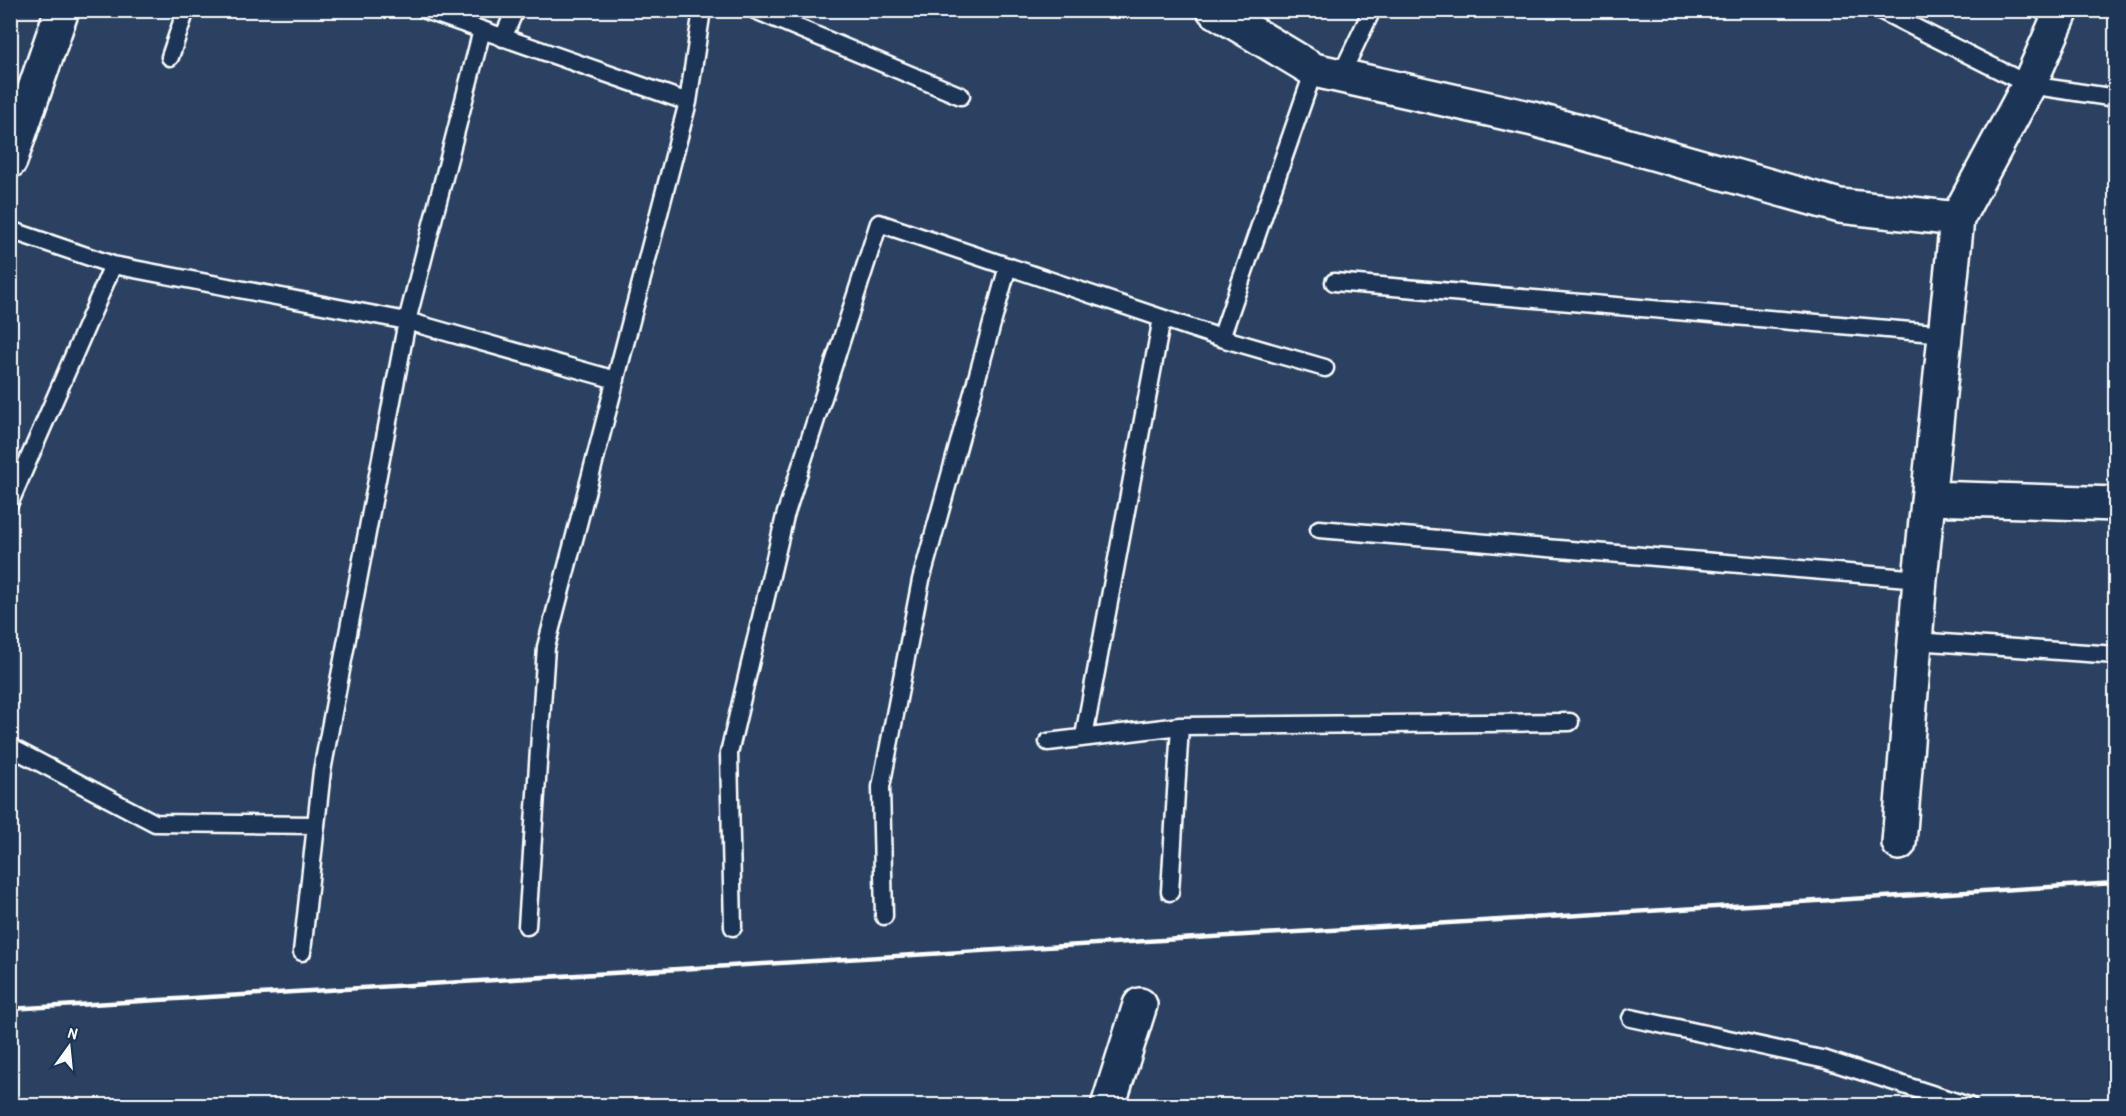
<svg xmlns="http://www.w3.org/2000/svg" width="2126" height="1116" font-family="'Patrick Hand',sans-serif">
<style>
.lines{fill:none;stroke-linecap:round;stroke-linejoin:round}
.lane-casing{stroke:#fff;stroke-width:21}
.street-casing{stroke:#fff;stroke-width:38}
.lane{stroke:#1d3557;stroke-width:16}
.street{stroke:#1d3557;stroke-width:33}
.rail{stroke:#fff;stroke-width:4.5}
</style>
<rect width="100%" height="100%" fill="#2a4161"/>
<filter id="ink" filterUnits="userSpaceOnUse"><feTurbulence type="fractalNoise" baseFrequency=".0167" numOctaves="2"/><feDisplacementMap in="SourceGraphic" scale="12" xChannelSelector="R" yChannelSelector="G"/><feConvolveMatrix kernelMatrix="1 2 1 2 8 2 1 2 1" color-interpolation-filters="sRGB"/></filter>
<g filter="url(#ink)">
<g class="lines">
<defs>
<path id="lane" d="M425,10l263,92
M755,10l206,86
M1880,10l149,75 87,13
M503,38l12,-28
M170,57l16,-47
M1341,75l31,-65
M10,230l103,35 294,56 209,59
M1334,282l612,52
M1221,338l93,-268
M10,502l103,-237
M1319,529l601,50
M1915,641l201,14
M1084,736l78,-418
M1048,742l132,-16 390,-4
M10,747l145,76 161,2
M1170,892l10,-166
M884,916l-3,-129 40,-207 87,-314
M527,926l19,-279 142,-545 14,-92
M733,927l-4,-174 56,-237 94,-293 342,115 104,30
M302,952l20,-181 85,-450 75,-291
M1631,1018l195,42 143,46"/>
<path id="street" d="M1214,10l100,60 219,49 307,87 117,13
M10,161l52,-151
M1930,498l186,6
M1899,843l21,-264 37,-360 72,-134 33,-75
M1108,1106l32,-101"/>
</defs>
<use href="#lane" class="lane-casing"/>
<use href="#street" class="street-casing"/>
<use href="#lane" class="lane"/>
<use href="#street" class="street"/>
<path class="rail" d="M10,1009l2106,-126"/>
</g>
</g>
<rect width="2126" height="1116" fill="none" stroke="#1d3557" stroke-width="36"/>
<rect x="18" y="18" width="2090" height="1080" fill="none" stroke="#fff" stroke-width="2" filter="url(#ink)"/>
<g transform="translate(69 1047) rotate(15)" stroke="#1d3557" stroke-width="4.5" paint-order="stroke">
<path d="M0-4.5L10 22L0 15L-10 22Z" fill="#ffffff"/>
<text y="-9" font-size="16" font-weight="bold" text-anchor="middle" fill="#ffffff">N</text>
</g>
</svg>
